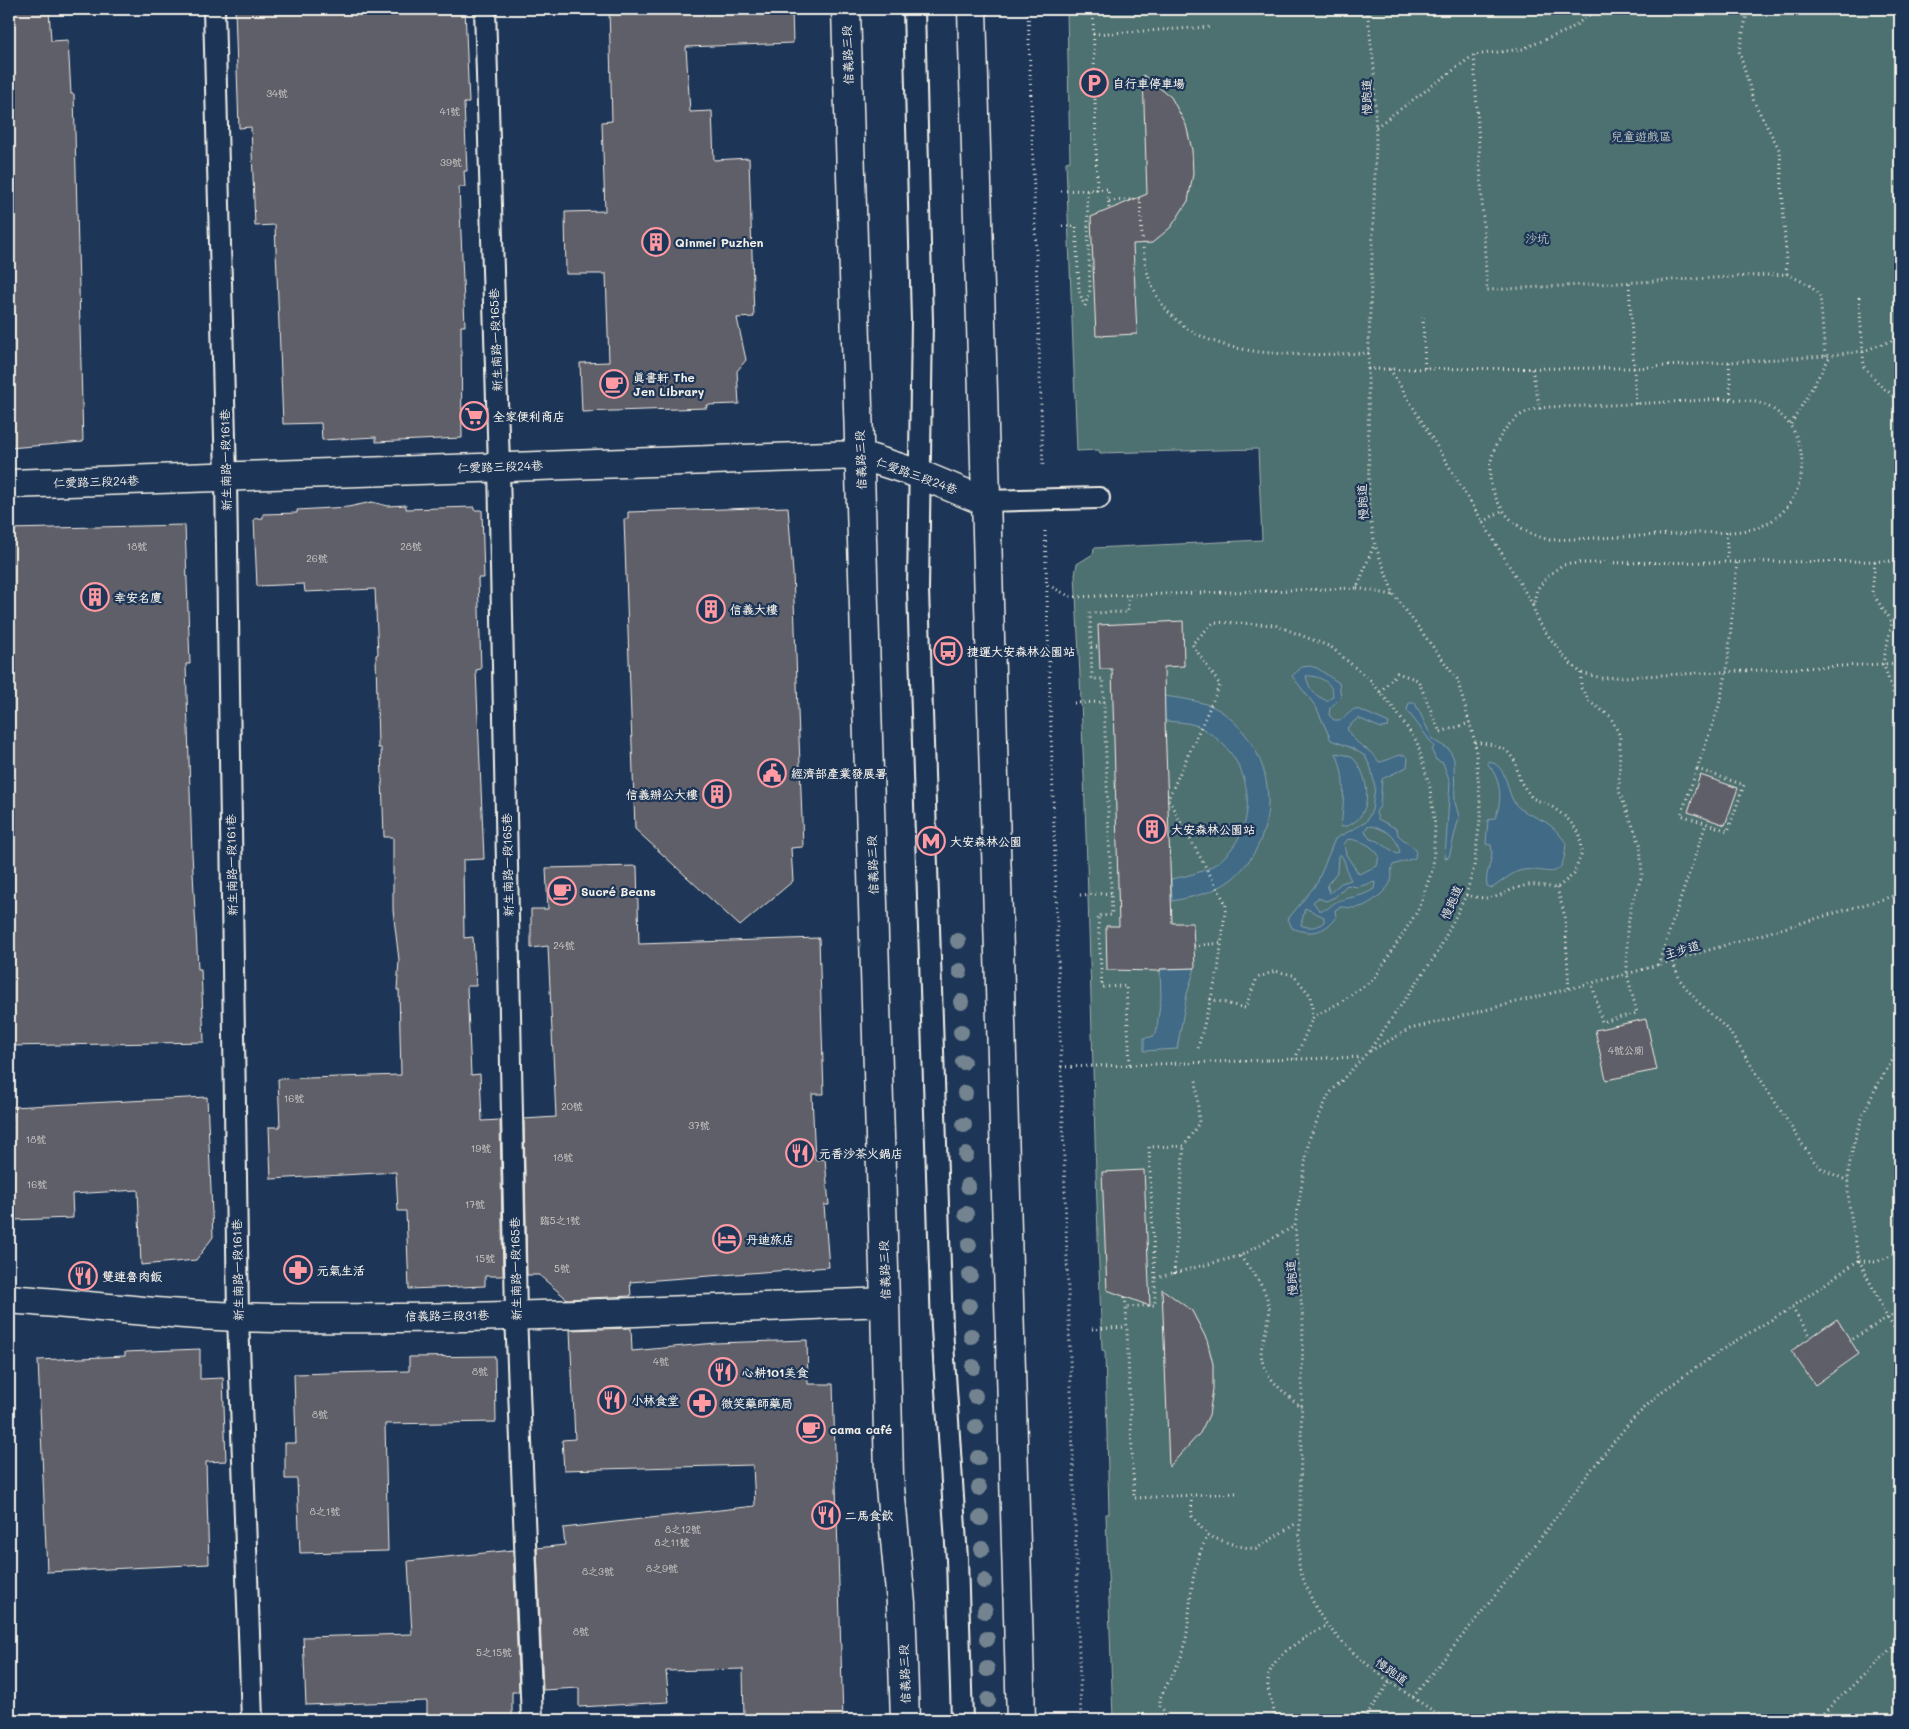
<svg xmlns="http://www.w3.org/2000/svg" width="1909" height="1729" font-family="Mali,'LXGW WenKai TC',sans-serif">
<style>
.green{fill:#4e6f70;stroke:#a1b0ac}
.water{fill:#406b86;stroke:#88a1ad;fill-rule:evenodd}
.building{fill:#5f5e69;stroke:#f4f1e8}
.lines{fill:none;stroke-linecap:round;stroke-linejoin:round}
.service-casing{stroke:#f4f1e8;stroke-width:24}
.minor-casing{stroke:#f4f1e8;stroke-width:31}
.secondary-casing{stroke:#f4f1e8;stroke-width:31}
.path{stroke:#f4f1e8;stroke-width:3;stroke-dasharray:1 4;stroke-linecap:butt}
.service{stroke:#1d3557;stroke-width:20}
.minor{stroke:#1d3557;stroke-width:28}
.secondary{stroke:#1d3557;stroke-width:28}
.path-bridge{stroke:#f4f1e8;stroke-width:3;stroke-dasharray:1 4;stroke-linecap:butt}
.tree{fill:#738490}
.labels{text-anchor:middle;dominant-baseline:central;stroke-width:4.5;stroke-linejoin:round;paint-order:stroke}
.number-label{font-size:10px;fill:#cfccc8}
.street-label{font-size:12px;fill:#f4f1e8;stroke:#1d3557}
.poi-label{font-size:12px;font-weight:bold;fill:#f4f1e8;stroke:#1d3557;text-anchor:start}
.park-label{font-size:12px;fill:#bac4be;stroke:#1d3557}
</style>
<rect width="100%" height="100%" fill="#1d3557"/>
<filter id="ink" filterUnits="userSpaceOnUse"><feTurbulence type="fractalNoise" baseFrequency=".02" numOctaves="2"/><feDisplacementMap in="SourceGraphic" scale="10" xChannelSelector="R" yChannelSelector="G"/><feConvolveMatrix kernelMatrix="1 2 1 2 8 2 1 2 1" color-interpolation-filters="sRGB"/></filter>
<g filter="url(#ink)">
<path class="green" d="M1067,9h833v1711h-787l-7,-206h3l-4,-163 -3,-1c-10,-258 -13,-517 -27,-776l2,-10 16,-10 1,-6 168,-8 -4,-91 -158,4 -1,-3 -22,1 -11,-289 4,-1z"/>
<path class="water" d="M1310,666l7,2 22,15 2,14 -11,11 -1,7 5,5h7l13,-11 6,1 29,13 -1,4 -7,1 -23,-10 -11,10c6,17 24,20 32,34 10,-1 17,-8 26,-7l3,3 -1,9 -25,12 -2,27 -4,6 2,7 19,10 1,6 18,15 -1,8 -22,7c-3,5 0,10 -2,16 -3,9 -21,24 -31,26 -6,2 -14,0 -20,0l-5,3 1,7c-12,17 -27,18 -44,11l-4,-9 29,-36 18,-44 31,-17 6,-12 3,-23 -4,-19 -6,-12 -13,-8 -21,-8 -15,-33 -24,-31 10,-9zM1306,676c12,-1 27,6 27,20l-6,5c-14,-7 -17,-10 -21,-25zM1371,826c16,4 26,10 29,27l-3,1 -19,-13 -8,-2 -5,-8 2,-4zM1348,839c11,1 25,6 31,17l-2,10 -18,8 -13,-19 -2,-11zM1340,854c7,7 5,18 11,26l-10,3 -11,10 -3,-8 10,-13 1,-16zM1375,882l-1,7c-16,10 -25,7 -38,13 -7,4 -8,9 -17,8l-6,-8 5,-4 8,3 9,-4 12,-12 10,2zM1305,908l19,9v5c-6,5 -15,7 -23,3z
M1164,696c21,3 44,5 61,18 53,41 59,121 7,165 -18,14 -39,18 -60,22l-1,-22c21,-4 40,-8 55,-24 36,-37 24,-96 -17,-122 -4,-3 -9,-7 -14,-8 -9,-3 -20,-3 -30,-4z
M1409,703h6l18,37 16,9 5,10 1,43 4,15 -10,40 -4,1 5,-76 -7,-19 -7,-3 -4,-9 2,-5 -27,-36z
M1336,753l15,3c21,19 24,67 -10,71 3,-25 5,-51 -5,-74z
M1488,761c22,6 16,28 28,44 7,8 22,12 31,18 8,5 13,12 19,20 -3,46 -21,21 -47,28 -9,3 -19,12 -27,17l-5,-2c-3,-15 8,-26 4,-41l-5,-1 2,-24 7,-2c8,-18 6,-38 -7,-54z
M1195,968l-8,26 -10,55 -33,2v-13l7,-1 5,-3 5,-37 -1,-28z"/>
<path class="building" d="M9,9h40l2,32 17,-1 3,54h3l9,348 -74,6z
M235,9h230l4,94h-5l3,68h-3l1,16h-6l6,139h-4l1,112 -86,4v-5l-54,3 -1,-17 -38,1 -8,-199 -20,1 -4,-99 -12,1z
M609,9h183l1,34 -107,4 4,65 22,-1 2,49 35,-2 5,159 -17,1 9,42 -9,11 2,33 -33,1 1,3 -125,4 -2,-49 29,-1 -3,-88h-40l-1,-62 40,-1 -3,-89 10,-1z
M1143,75l28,22 15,28 6,25 1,24 -5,27 -17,26 -19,16 -19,1 4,90 -41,2 -5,-119 56,-23z
M372,502l16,4 18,-1v4l68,-2v3h8l2,68h-6l3,91 -5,1 8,189 -21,1 1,78 9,-1 3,49h-9l4,89 9,-1 2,47 18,-1 3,156h-18v10l-76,3 -3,-78h-8l-2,-39 -125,7 -2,-52h11l-2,-48 123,-4 -2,-85h-2l2,-30 -6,-50v-73h-9l-3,-89h-3l-2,-93 2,-1 -3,-65 -70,3 -1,-8 -47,2 -3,-67 9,-1v-4l34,-1v-3l51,-3z
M788,507l5,66 10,274 -12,1 2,33 -53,45 -105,-97 -11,-310h4v-7z
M185,525l5,139h-4l6,189 6,116h3l3,73 -195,4v-517z
M1183,621l1,45 -20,1 1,54 7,202h21l2,45 -35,1v2l-53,-1 -1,-44h13l-2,-81 -5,-176h-12l-2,-44z
M1700,775l38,13 -13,37 -37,-13z
M637,866l2,78 180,-6 5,156h-12l3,66 10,-1 4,46h-5l5,62 -199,15 1,14 -64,3 -28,-24h-12l-3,-156 32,-2 -8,-171 -17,2v-39h17l-2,-41z
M1646,1019l11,51 -51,10 -11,-50z
M207,1097l6,140 -17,23 -55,5 -3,-75 -66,4 1,24 -59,2 -3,-113z
M1144,1170l6,136 -43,-16 -5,-118z
M1162,1289l30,22 15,29 6,24v25l-4,26 -9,18 -31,34z
M1837,1319l22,35 -44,31 -24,-34z
M631,1328l1,23 83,-8 92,-3 1,44h25l10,336h-99l-1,-51 -77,2 3,31 -90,5v-19l-36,2 -6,-142 28,-3 -2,-17 192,-22 -2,-41 -189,5 -2,-30 13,-1 -5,-109z
M200,1349v30l23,-1 3,83 -20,1 3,102 -162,8 -9,-212 87,-4v-4z
M495,1356l1,66 -111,2 3,127 -88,2 -3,-74h-12v-36h11l-2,-69 115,-3v-14z
M513,1550l6,142h-7v28h-85v-19l-121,4 -3,-68 109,-3 -4,-73z"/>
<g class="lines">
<defs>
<path id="service" d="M214,9l12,468 12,839 14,404
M485,9l14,457 17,848 16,406
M914,9l8,312 -4,268 24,739 15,231 5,161
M984,501l115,-3"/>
<path id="minor" d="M9,484l851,-29 59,19 65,27
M9,1299c89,7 178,18 268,19 203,2 406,-8 608,-16"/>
<path id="secondary" d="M846,9l39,1293 4,175 12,126 4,117
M972,9l49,1711"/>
</defs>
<use href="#service" class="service-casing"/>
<use href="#minor" class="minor-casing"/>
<use href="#secondary" class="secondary-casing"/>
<path class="path" d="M1028,9l15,459
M1093,9l4,181
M1367,9l7,58 2,77 -8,225 1,143 6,33 19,50 63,84 18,63 6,70 -7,55 -8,28 -28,57 -69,99 -40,43 -20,45 -14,87 8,96 -4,246c8,20 15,41 29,58 32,39 77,66 119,94
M1597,9l-28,21 -47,19 -48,6 13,235 300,-16 -7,-123 -26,-49 -15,-51 9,-42
M1028,10l23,-1
M1093,34l118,-7
M1376,127l98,-72
M1061,191l47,-2 1,20
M1109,201l31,-2c2,27 1,53 9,79 30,88 146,77 220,75
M1062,226h14l3,65 5,14
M1787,274l22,11 11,10 5,61
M1629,283l7,121
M1859,297l5,70 16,18 20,16
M1085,306l5,-16 -3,-100
M1423,317l2,52
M1729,362l2,38
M1368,369l266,-1 191,-12 38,-5 28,-10 9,-6
M1390,369l143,236
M1532,369l8,40
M1720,399c15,1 31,0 45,6 53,24 47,103 -6,122 -20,7 -47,5 -68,6 -47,3 -94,5 -141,7 -28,-7 -47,-22 -57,-49 -11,-28 8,-70 36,-80 17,-6 40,-4 57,-5 45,-2 89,-4 134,-7z
M1791,424l40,-69
M1483,522l20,-12
M1045,531l36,1189
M1726,532l2,30
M1875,561l-3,32 20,29 -9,41 17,50
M1900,561l-320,2 -18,2 -13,10 -12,14 -4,17 5,16 28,37 15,14 21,5 298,-15
M1048,585l23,12 286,-9 17,-43
M1357,588l36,7
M1091,647h7
M1581,673v15l9,14 20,14 10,20 -1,55 21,53 2,31 -11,31 -4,25v43l10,39 -35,9 -10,-38
M1380,692l17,-19 21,7 22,52 30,-9
M1074,703l31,-1
M1697,769l21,-60 9,-39 10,-108
M1697,769l47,16 -16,46 -47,-16z
M1557,888l8,29 4,73
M1080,895l31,-2
M1466,895c36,9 33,-5 63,-10 9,-1 19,2 28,3l17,-14 7,-19 -1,-21 -13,-16 -16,-12 -19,-8 -12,-17 -5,-20 -8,-10 -13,-6 -19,-3
M1194,946l27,-3
M1673,962l7,18 16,20 33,31 83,128 10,10 26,12
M1658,965l48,-141
M1210,999l35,9 12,-30 18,-7 18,4 18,21 2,21
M1198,1048l20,-77 8,-67 -58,-105 52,-114 -28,-41 22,-22 61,3 56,22 39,33 25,30 22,32 13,46 5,38 -2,42 -16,44 -43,67 -35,24 -26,14 -18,42
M1370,1051l40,-22 217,-55 273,-80
M1267,1060l95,-3
M1061,1067l69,-2 -4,-79 -24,1 -4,-71 14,-1 -9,-236h-11l-2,-66 38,-1v-17
M1240,1256c12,16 25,30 29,50 2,12 -4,27 -7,39 -6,26 21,47 39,62
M1859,1260l28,57 13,20
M1859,1261l17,1 24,-10
M1174,1274l10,-128
M1155,1278l-6,-131 35,-1 15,-23 -3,-46
M1125,1297l1,10
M1792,1308l19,29
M1092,1329l35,-2
M1852,1339l48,-28
M1236,1493l-102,5 -8,-191 29,-2v-27l85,-22 55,-30
M1191,1496l1,20 16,20 30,10 18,3 39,-25
M1413,1697l114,-141 64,-86 38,-47 32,-31 71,-49 56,-33 71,-50c-4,-25 -12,-54 -11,-80 3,-48 25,-92 52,-131
M1175,1720l-15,-13v-9c8,-17 21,-36 25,-53 7,-37 3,-76 23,-109
M1275,1720c0,-12 -6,-22 -7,-34 -3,-30 38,-48 59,-61
M1364,1720l26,-39
M1428,1720l6,-8
M1816,1720l84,-79"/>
<use href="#service" class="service"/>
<use href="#minor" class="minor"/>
<use href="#secondary" class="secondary"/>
<path class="path-bridge" d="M1130,1065l137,-5"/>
</g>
<g class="tree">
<circle cx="958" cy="941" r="8"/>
<circle cx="960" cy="971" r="8"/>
<circle cx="961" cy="1002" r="8"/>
<circle cx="961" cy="1032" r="8"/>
<circle cx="963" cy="1062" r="8"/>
<circle cx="965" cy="1093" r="8"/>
<circle cx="964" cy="1125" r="8"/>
<circle cx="966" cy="1155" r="8"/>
<circle cx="968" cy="1186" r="8"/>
<circle cx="966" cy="1214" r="8"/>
<circle cx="969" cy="1245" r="8"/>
<circle cx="970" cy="1275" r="8"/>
<circle cx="969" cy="1306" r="8"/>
<circle cx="971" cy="1336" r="8"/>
<circle cx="973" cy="1367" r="8"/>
<circle cx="975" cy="1396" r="8"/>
<circle cx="976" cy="1427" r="8"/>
<circle cx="978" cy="1458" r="8"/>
<circle cx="979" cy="1488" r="8"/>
<circle cx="981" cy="1518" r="8"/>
<circle cx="982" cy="1549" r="8"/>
<circle cx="984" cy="1581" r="8"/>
<circle cx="985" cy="1611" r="8"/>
<circle cx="987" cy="1639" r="8"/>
<circle cx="987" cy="1669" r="8"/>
<circle cx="988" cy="1700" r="8"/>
</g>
</g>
<defs>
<symbol id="parking-ring" viewBox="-11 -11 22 22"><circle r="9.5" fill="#1d3557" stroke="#ff9aa2" stroke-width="1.5"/><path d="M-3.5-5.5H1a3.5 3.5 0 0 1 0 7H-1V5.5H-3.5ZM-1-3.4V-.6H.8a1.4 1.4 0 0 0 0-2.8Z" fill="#ff9aa2"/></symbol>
<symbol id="building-ring" viewBox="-11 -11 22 22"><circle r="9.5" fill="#1d3557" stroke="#ff9aa2" stroke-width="1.5"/><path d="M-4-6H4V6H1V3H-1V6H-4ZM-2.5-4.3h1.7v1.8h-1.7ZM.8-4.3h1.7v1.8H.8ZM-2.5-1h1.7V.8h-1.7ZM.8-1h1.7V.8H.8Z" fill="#ff9aa2"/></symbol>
<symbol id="cafe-ring" viewBox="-11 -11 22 22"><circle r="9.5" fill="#1d3557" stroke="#ff9aa2" stroke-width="1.5"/><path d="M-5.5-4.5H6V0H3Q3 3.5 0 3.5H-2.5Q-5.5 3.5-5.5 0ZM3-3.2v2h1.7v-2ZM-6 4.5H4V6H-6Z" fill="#ff9aa2"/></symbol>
<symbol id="supermarket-ring" viewBox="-11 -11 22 22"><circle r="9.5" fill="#1d3557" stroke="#ff9aa2" stroke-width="1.5"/><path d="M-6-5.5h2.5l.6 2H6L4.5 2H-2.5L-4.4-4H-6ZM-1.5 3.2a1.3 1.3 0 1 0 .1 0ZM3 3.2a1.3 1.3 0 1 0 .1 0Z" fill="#ff9aa2"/></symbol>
<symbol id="bus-ring" viewBox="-11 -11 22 22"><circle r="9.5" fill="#1d3557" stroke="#ff9aa2" stroke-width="1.5"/><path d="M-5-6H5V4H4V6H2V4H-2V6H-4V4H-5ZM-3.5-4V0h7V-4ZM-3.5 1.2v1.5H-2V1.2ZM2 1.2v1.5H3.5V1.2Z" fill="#ff9aa2"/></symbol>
<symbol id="civic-ring" viewBox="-11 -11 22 22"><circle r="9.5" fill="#1d3557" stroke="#ff9aa2" stroke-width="1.5"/><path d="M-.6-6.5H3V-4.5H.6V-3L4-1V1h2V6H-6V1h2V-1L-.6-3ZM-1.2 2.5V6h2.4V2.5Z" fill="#ff9aa2"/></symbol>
<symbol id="metro-ring" viewBox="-11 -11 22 22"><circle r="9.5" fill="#1d3557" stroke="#ff9aa2" stroke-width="1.5"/><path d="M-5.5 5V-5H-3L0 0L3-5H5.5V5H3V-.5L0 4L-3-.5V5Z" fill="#ff9aa2"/></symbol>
<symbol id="restaurant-ring" viewBox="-11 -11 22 22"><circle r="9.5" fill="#1d3557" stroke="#ff9aa2" stroke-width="1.5"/><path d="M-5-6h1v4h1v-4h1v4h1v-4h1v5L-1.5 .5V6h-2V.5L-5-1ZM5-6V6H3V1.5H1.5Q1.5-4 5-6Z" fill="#ff9aa2"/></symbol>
<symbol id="hotel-ring" viewBox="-11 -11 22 22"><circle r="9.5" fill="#1d3557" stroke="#ff9aa2" stroke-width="1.5"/><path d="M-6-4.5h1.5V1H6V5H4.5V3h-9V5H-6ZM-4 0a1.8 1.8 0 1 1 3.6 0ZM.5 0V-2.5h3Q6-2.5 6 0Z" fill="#ff9aa2"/></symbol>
<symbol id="pharmacy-ring" viewBox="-11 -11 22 22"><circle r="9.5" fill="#1d3557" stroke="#ff9aa2" stroke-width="1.5"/><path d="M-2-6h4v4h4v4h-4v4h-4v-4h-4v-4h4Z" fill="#ff9aa2"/></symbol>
</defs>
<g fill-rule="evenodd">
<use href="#parking-ring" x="1078" y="67" width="32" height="32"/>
<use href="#building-ring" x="640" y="226" width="32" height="32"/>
<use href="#cafe-ring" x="598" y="368" width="32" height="32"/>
<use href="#supermarket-ring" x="458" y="400" width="32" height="32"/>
<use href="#building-ring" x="79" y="581" width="32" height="32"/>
<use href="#building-ring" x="695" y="593" width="32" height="32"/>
<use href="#bus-ring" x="932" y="635" width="32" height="32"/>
<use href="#civic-ring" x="756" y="757" width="32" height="32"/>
<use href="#building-ring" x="701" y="778" width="32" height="32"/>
<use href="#building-ring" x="1136" y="813" width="32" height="32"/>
<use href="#metro-ring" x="915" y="825" width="32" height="32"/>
<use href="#cafe-ring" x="546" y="875" width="32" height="32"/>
<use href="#restaurant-ring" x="784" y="1137" width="32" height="32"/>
<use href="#hotel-ring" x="711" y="1223" width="32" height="32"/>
<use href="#pharmacy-ring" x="282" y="1254" width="32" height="32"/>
<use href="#restaurant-ring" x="67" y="1260" width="32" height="32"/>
<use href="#restaurant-ring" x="707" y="1356" width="32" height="32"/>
<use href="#restaurant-ring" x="596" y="1384" width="32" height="32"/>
<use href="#pharmacy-ring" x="686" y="1387" width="32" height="32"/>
<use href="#cafe-ring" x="795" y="1413" width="32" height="32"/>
<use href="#restaurant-ring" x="810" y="1499" width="32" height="32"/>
</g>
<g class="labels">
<g class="number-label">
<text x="277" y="93">34號</text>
<text x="450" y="111">41號</text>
<text x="451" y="162">39號</text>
<text x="137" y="546">18號</text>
<text x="411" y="546">28號</text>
<text x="317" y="558">26號</text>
<text x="564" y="945">24號</text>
<text x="1626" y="1050">4號公廁</text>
<text x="294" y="1098">16號</text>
<text x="572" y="1106">20號</text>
<text x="699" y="1125">37號</text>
<text x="36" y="1139">18號</text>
<text x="481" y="1148">19號</text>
<text x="563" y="1157">18號</text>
<text x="37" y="1184">16號</text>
<text x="475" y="1204">17號</text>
<text x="560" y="1220">臨5之1號</text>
<text x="485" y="1258">15號</text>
<text x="562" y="1268">5號</text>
<text x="661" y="1361">4號</text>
<text x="480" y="1371">8號</text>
<text x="320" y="1414">8號</text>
<text x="325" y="1511">8之1號</text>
<text x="683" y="1529">8之12號</text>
<text x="672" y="1542">8之11號</text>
<text x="662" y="1568">8之9號</text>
<text x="598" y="1571">8之3號</text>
<text x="581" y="1631">8號</text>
<text x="494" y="1652">5之15號</text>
</g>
<g class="street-label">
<text transform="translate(847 55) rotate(-92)">信義路三段</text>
<text transform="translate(1366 97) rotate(-91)">慢跑道</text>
<text transform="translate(495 340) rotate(-92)">新生南路一段165巷</text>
<text transform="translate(225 460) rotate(-91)">新生南路一段161巷</text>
<text transform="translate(860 460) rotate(-92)">信義路三段</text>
<text transform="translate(500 466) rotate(-2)">仁愛路三段24巷</text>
<text transform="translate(917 475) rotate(20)">仁愛路三段24巷</text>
<text transform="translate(96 481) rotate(-2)">仁愛路三段24巷</text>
<text transform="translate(1362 502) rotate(-93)">慢跑道</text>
<text transform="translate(231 865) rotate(-91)">新生南路一段161巷</text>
<text transform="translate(507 865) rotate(-91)">新生南路一段165巷</text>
<text transform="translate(872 865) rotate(-92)">信義路三段</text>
<text transform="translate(1451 902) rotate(-67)">慢跑道</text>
<text transform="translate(1682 949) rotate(-16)">主步道</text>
<text transform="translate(515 1269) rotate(-91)">新生南路一段165巷</text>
<text transform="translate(237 1270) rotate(-91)">新生南路一段161巷</text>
<text transform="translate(884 1270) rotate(-92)">信義路三段</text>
<text transform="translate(1291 1278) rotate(-94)">慢跑道</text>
<text transform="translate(447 1315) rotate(-1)">信義路三段31巷</text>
<text transform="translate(1392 1671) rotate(36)">慢跑道</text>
<text transform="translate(904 1674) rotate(-92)">信義路三段</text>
</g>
<g class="poi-label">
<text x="1113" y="83">自行車停車場</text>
<text x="675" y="242">Qinmei Puzhen</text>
<text x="633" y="377">真書軒 The<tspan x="633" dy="14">Jen Library</tspan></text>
<text x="493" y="416">全家便利商店</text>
<text x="114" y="597">幸安名廈</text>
<text x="730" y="609">信義大樓</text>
<text x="967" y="651">捷運大安森林公園站</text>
<text x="791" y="773">經濟部產業發展署</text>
<text x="698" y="794" text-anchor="end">信義辦公大樓</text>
<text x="1171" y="829">大安森林公園站</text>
<text x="950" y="841">大安森林公園</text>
<text x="581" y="891">Sucré Beans</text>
<text x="819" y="1153">元香沙茶火鍋店</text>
<text x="746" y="1239">丹迪旅店</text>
<text x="317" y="1270">元氣生活</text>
<text x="102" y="1276">雙連魯肉飯</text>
<text x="742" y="1372">心耕101美食</text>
<text x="631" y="1400">小林食堂</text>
<text x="721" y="1403">微笑藥師藥局</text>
<text x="830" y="1429">cama café</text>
<text x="845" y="1515">二馬食飲</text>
</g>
<g class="park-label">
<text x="1641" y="136">兒童遊戲區</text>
<text x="1537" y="238">沙坑</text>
</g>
</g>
<rect width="1909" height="1729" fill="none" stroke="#1d3557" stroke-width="30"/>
<rect x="15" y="15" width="1879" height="1699" fill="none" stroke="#f4f1e8" stroke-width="2" filter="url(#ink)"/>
</svg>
